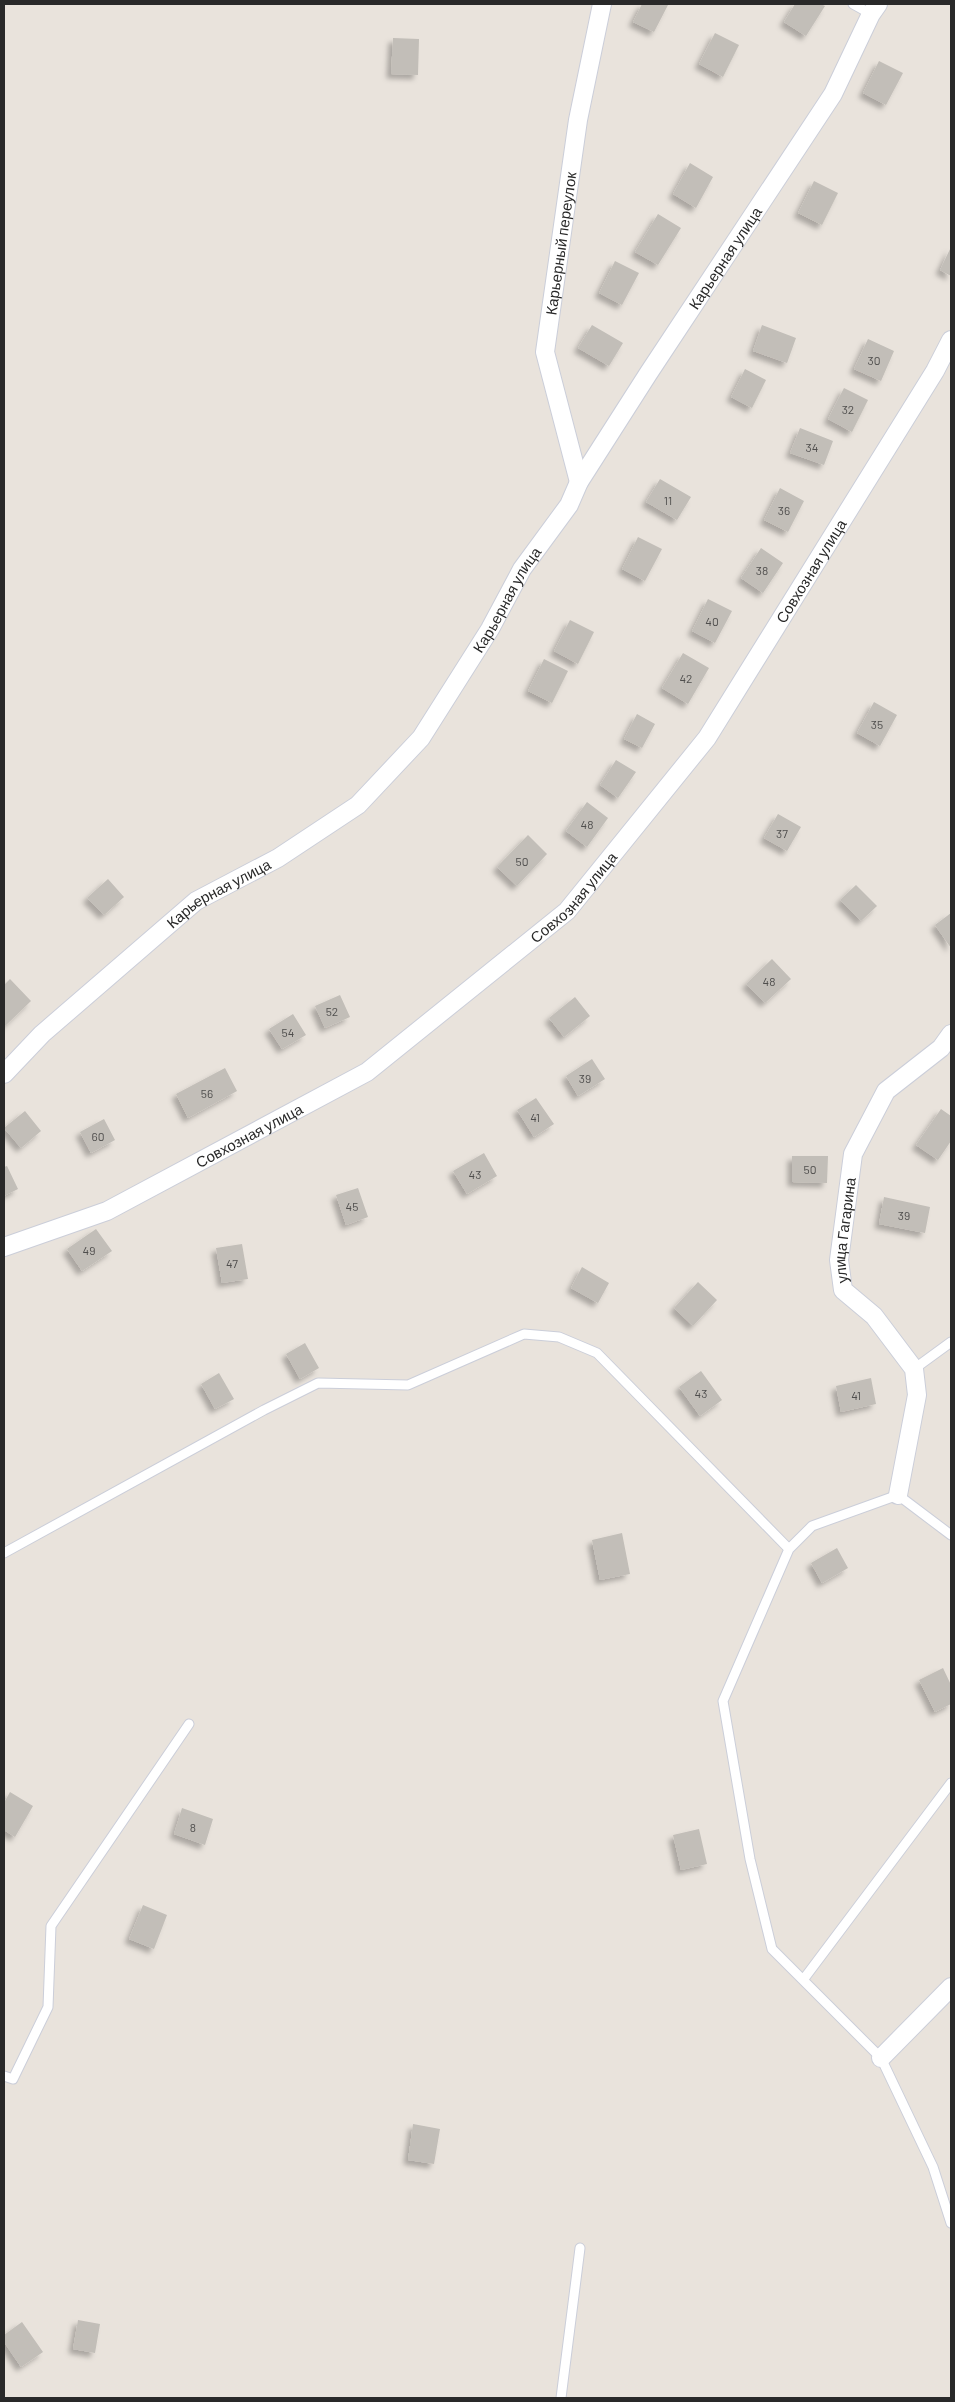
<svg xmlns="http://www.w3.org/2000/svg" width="955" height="2402" font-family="Barlow,sans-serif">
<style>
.building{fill:#c2beb8;filter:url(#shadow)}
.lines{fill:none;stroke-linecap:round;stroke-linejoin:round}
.service-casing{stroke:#cbced9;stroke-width:11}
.minor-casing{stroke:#cbced9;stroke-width:20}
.service{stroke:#fff;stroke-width:9}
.minor{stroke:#fff;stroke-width:18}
.labels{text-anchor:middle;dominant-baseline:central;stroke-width:5;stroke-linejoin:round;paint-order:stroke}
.number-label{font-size:12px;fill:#4f4e4d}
.street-label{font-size:15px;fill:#292929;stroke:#fff}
</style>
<defs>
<filter id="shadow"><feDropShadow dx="-4.5" dy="4.5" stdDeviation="2.5" flood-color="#0004"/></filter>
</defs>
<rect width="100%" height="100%" fill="#e9e3dc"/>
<path class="building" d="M642,4l26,1 -14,27 -21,-10z
M795,4h26l4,2 -19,30 -22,-14z
M715,33l24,12 -16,32 -24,-13z
M393,38l26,1 -1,36 -27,-1z
M879,61l24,12 -17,32 -23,-12z
M690,163l23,14 -17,31 -23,-14z
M814,181l24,12 -16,32 -24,-12z
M658,214l23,14 -23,37 -23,-13z
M951,247v29l-11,-6z
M615,261l24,12 -17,32 -23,-12z
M592,325l31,18 -14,23 -31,-18z
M762,325l34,13 -9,25 -34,-12z
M868,339l26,12 -13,30 -27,-12z
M745,369l21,11 -14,28 -21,-11z
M844,388l24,12 -16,32 -24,-13z
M800,428l33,13 -9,24 -34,-12z
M660,479l31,18 -14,23 -31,-18z
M780,488l24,13 -16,31 -24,-12z
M638,537l24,12 -17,32 -23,-12z
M761,548l22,15 -20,30 -22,-15z
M708,599l24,12 -17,32 -23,-12z
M570,620l24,12 -16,32 -24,-13z
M683,653l26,15 -21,36 -26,-16z
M544,659l24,12 -16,32 -24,-12z
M874,702l23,13 -17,31 -23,-13z
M637,714l18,10 -13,24 -18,-9z
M616,760l20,12 -18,26 -18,-13z
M587,802l21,16 -21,29 -21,-16z
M778,814l23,13 -14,24 -23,-13z
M528,835l19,19 -30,32 -20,-19z
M108,879l16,18 -20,18 -17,-17z
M856,885l21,21 -16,15 -21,-21z
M951,913v35l-16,-23z
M772,959l19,20 -26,24 -19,-19z
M10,979l21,22 -27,26v-42z
M340,995l10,22 -25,11 -10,-22z
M575,997l15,19 -26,21 -15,-19z
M293,1014l13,21 -24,14 -13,-20z
M592,1059l13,20 -27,17 -12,-20z
M225,1068l12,23 -49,27 -12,-24z
M536,1098l18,26 -20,13 -17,-27z
M941,1109l10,7v25l-13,19 -22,-15z
M25,1111l16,20 -20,17 -17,-20z
M104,1119l11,21 -24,13 -11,-21z
M484,1153l13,23 -30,18 -14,-23z
M792,1156h36l-1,27 -35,-1z
M7,1166l11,23 -14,7v-29z
M358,1188l10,29 -22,8 -10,-30z
M884,1197l46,10 -5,26 -46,-9z
M96,1229l16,22 -30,20 -15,-22z
M242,1244l6,35 -26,4 -6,-35z
M582,1267l27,16 -11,20 -27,-15z
M698,1282l19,18 -24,26 -19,-18z
M305,1343l14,25 -19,11 -14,-25z
M701,1371l21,29 -22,16 -21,-29z
M219,1373l15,26 -19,10 -14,-25z
M871,1378l5,26 -35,8 -5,-26z
M622,1533l8,41 -30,6 -8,-40z
M837,1548l11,20 -26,15 -11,-20z
M943,1668l8,17v19l-16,8 -16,-32z
M10,1792l23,14 -18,31 -11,-7v-27z
M182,1808l31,11 -8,26 -31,-11z
M699,1829l8,35 -26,6 -8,-35z
M143,1905l24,10 -13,34 -25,-10z
M413,2124l27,5 -6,35 -26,-4z
M78,2320l22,4 -5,29 -22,-4z
M22,2322l21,30 -22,15 -17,-25v-7z"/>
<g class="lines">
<defs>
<path id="service" d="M853,4l18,10
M914,1369l37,-27
M789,1549l-66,152 27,158 22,90 109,109 52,109 18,56
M4,1553l260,-143 54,-27 90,2 116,-51 35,3 38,16 192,196 23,-23 86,-31 53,40
M803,1980l148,-197
M4,2076l9,3 35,-72 3,-81 138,-202
M561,2398l19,-150"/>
<g id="minor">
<path id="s1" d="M579,482l-34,-130 33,-232 24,-116"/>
<path id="s2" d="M4,1074l38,-40 154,-133 82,-43 80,-53 63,-67 69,-109 32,-60 47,-64 10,-23 69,-108 185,-280 38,-80 7,-10"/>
<path id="s3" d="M4,1247l103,-36 260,-139 200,-161 140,-173 228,-367 16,-31"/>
<path id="s4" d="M898,1495l19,-100 -3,-26 -40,-53 -31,-26 -4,-30 14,-106 33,-63 55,-43 10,-14"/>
<path d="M881,2058l70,-71"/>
</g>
</defs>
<use href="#service" class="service-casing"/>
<use href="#minor" class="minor-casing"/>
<use href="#service" class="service"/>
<use href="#minor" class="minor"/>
</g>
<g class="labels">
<g class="number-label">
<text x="874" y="360">30</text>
<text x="848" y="409">32</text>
<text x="812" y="447">34</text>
<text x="668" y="500">11</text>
<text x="784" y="510">36</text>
<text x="762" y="570">38</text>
<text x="712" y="621">40</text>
<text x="686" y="678">42</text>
<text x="877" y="724">35</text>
<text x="587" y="824">48</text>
<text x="782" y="833">37</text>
<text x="522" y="861">50</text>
<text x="769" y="981">48</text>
<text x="332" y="1011">52</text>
<text x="288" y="1032">54</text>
<text x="585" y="1078">39</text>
<text x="207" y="1093">56</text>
<text x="535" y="1117">41</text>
<text x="98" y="1136">60</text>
<text x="810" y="1169">50</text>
<text x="475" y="1174">43</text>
<text x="352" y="1206">45</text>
<text x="904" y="1215">39</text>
<text x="89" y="1250">49</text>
<text x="232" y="1263">47</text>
<text x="701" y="1393">43</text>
<text x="856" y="1395">41</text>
<text x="193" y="1827">8</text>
</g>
<g class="street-label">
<text stroke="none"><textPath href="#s1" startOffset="244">Карьерный переулок</textPath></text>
<text stroke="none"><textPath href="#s2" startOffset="1108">Карьерная улица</textPath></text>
<text stroke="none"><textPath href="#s3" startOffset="1080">Совхозная улица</textPath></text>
<text stroke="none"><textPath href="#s2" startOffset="702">Карьерная улица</textPath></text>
<text stroke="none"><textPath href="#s2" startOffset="282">Карьерная улица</textPath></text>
<text stroke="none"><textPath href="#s3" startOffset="675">Совхозная улица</textPath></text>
<text stroke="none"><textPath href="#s3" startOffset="270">Совхозная улица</textPath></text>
<text stroke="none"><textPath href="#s4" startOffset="295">улица Гагарина</textPath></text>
</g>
</g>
<rect width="955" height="2402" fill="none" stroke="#292929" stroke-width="10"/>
</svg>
